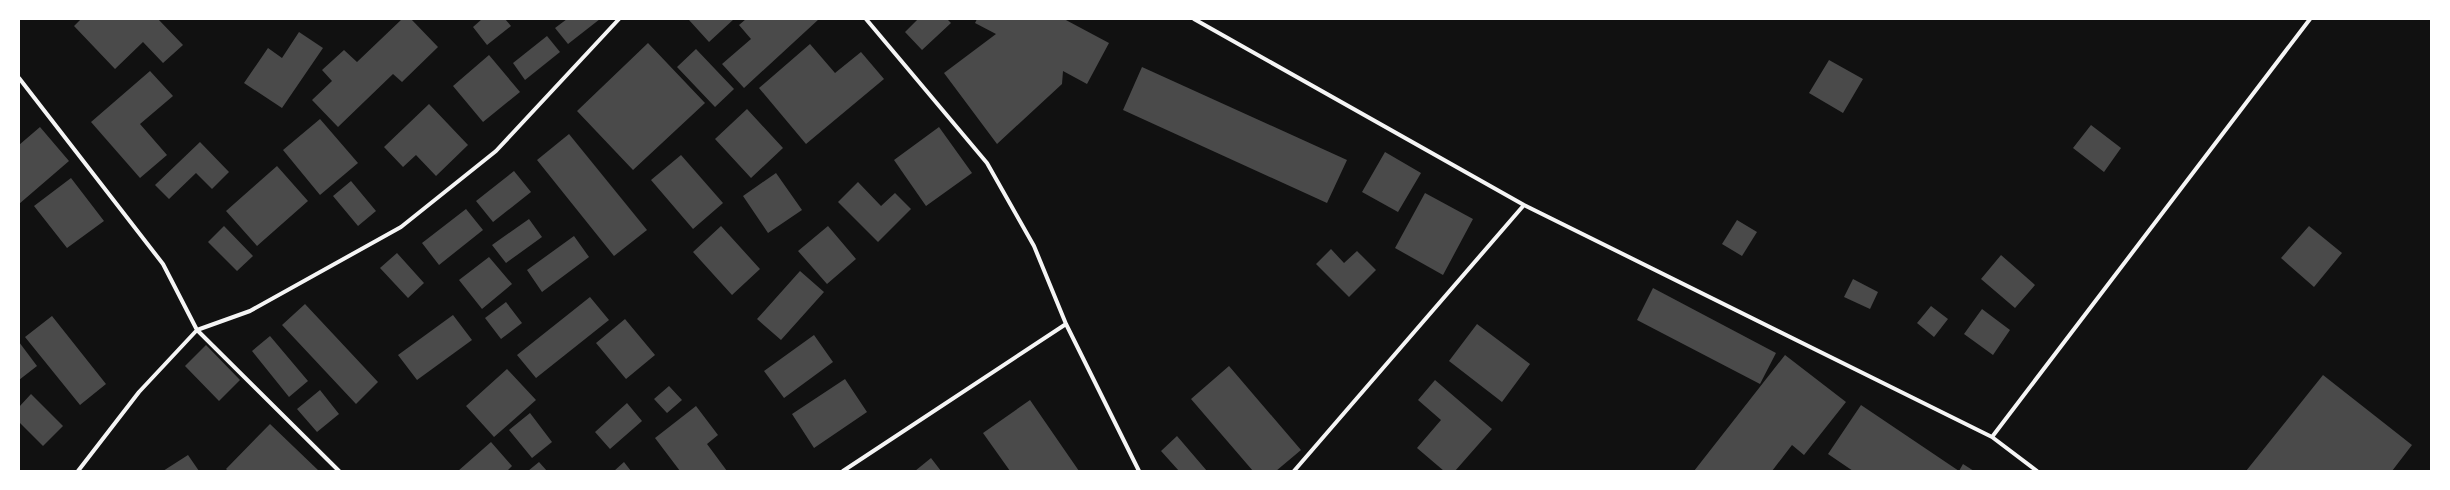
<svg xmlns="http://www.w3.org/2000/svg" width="2450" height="490" font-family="'PT Serif',serif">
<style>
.building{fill:#4a4a4a}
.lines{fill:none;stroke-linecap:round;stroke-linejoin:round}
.minor{stroke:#f5f5f5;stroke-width:4}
</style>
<rect width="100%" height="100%" fill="#111"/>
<path class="building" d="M81,19h77l25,26 -20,18 -20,-21 -28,27 -41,-43z
M402,19h9l27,28 -36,35 -9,-8 -55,53 -26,-27 20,-19 -10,-11 22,-20 13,12z
M482,19h23l6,7 -24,19 -14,-18z
M567,19h33l-32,25 -13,-16z
M690,19h44l-25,23 -20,-22z
M746,19h73l-75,69 -22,-24 29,-25 -12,-14z
M918,19h29l4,4 -29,27 -17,-18z
M977,19h87l45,24 -22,41 -24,-13 -1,13 -65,60 -53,-71 52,-39 -21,-11z
M299,32l24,16 -41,60 -38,-25 24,-35 14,10z
M547,36l13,16 -35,28 -12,-17z
M648,43l57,60 -72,67 -56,-59z
M810,44l25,29 26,-21 23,27 -78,65 -47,-56z
M696,49l38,40 -19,18 -38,-40z
M489,55l31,37 -37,30 -30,-36z
M1829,60l34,19 -20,34 -34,-20z
M1142,67l205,93 -20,43 -204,-93z
M150,71l23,25 -33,28 27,31 -27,23 -49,-56z
M429,104l39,41 -32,31 -20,-21 -13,12 -19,-20z
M747,109l36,39 -32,30 -36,-39z
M320,119l38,44 -38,32 -37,-45z
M2091,125l30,23 -17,24 -31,-24z
M40,127l29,34 -50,43v-59z
M939,127l33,46 -46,33 -32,-46z
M569,134l78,96 -33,26 -77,-96z
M200,142l29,30 -17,17 -16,-16 -27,26 -14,-14z
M1385,152l36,21 -23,39 -36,-20z
M681,155l42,48 -30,26 -42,-49z
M277,166l31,35 -51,45 -31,-35z
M514,171l17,21 -38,30 -17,-21z
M776,173l26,37 -34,23 -25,-37z
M71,178l33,43 -37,27 -33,-42z
M351,181l25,30 -18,15 -25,-30z
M858,182l23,24 14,-13 16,16 -33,33 -40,-40z
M1425,193l48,26 -30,56 -48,-27z
M466,209l17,21 -44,35 -17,-22z
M529,219l13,18 -36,26 -14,-18z
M1737,220l20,12 -15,24 -20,-12z
M224,226l29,30 -16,15 -29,-29z
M721,226l39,43 -28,26 -39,-43z
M828,226l28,33 -29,25 -29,-33z
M2309,226l33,27 -28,34 -33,-29z
M574,236l15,21 -47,35 -15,-22z
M1331,249l13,14 13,-12 19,19 -27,27 -33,-33z
M397,253l27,30 -16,15 -28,-30z
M2001,255l34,30 -20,23 -34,-29z
M489,257l23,27 -30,25 -23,-29z
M800,271l24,21 -43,48 -24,-21z
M1853,279l25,13 -8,17 -26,-12z
M1653,288l123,65 -16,31 -123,-64z
M590,297l19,23 -73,58 -19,-23z
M506,302l16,21 -21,16 -16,-21z
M305,304l73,78 -22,22 -74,-79z
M1931,306l17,13 -14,18 -17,-14z
M1982,309l28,21 -17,25 -29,-21z
M453,315l19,25 -55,40 -19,-25z
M52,316l54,68 -26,21 -55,-68z
M625,319l30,36 -29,24 -30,-36z
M1477,324l53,40 -28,38 -53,-41z
M814,335l19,27 -49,36 -20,-27z
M270,336l38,45 -19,16 -37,-46z
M19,342l18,24 -18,14z
M206,345l34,35 -21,21 -34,-35z
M1785,355l61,47 -42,53 -12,-10 -20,26h-78z
M1229,366l72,84 -25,21h-23l-62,-72z
M507,369l29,31 -42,37 -28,-31z
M2323,375l89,70 -20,26h-146z
M845,379l22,33 -53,36 -22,-34z
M1435,380l57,49 -37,42h-11l-27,-23 24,-28 -23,-20z
M669,386l13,14 -15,13 -13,-14z
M320,390l19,24 -22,18 -20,-23z
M31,394l32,32 -20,20 -24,-24v-15z
M1030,400l49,71h-69l-27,-38z
M627,403l15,18 -32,28 -15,-17z
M1861,405l98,66 4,-7 11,7h-121l-25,-17z
M696,406l22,29 -11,9 20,27h-47l-25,-33z
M530,413l22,29 -20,16 -23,-28z
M270,424l49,47h-91l-2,-2z
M1177,436l30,35h-28l-18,-20z
M491,442l21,24 -5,5h-49z
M188,455l11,16h-36z
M931,458l10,13h-26z
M539,462l8,9h-19z
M624,462l7,9h-17z"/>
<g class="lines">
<path class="minor" d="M866,19l121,144 47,83 32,78 73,147
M1194,19l330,186 468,232 45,34
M19,78l144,186 34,66 142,141
M1992,437l318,-418
M78,471l61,-79 58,-62 53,-19 151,-84 95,-76 123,-132
M843,471l223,-147
M1294,471l230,-266"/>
</g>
<rect width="2450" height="490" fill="none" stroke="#ffffff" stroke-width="40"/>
</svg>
